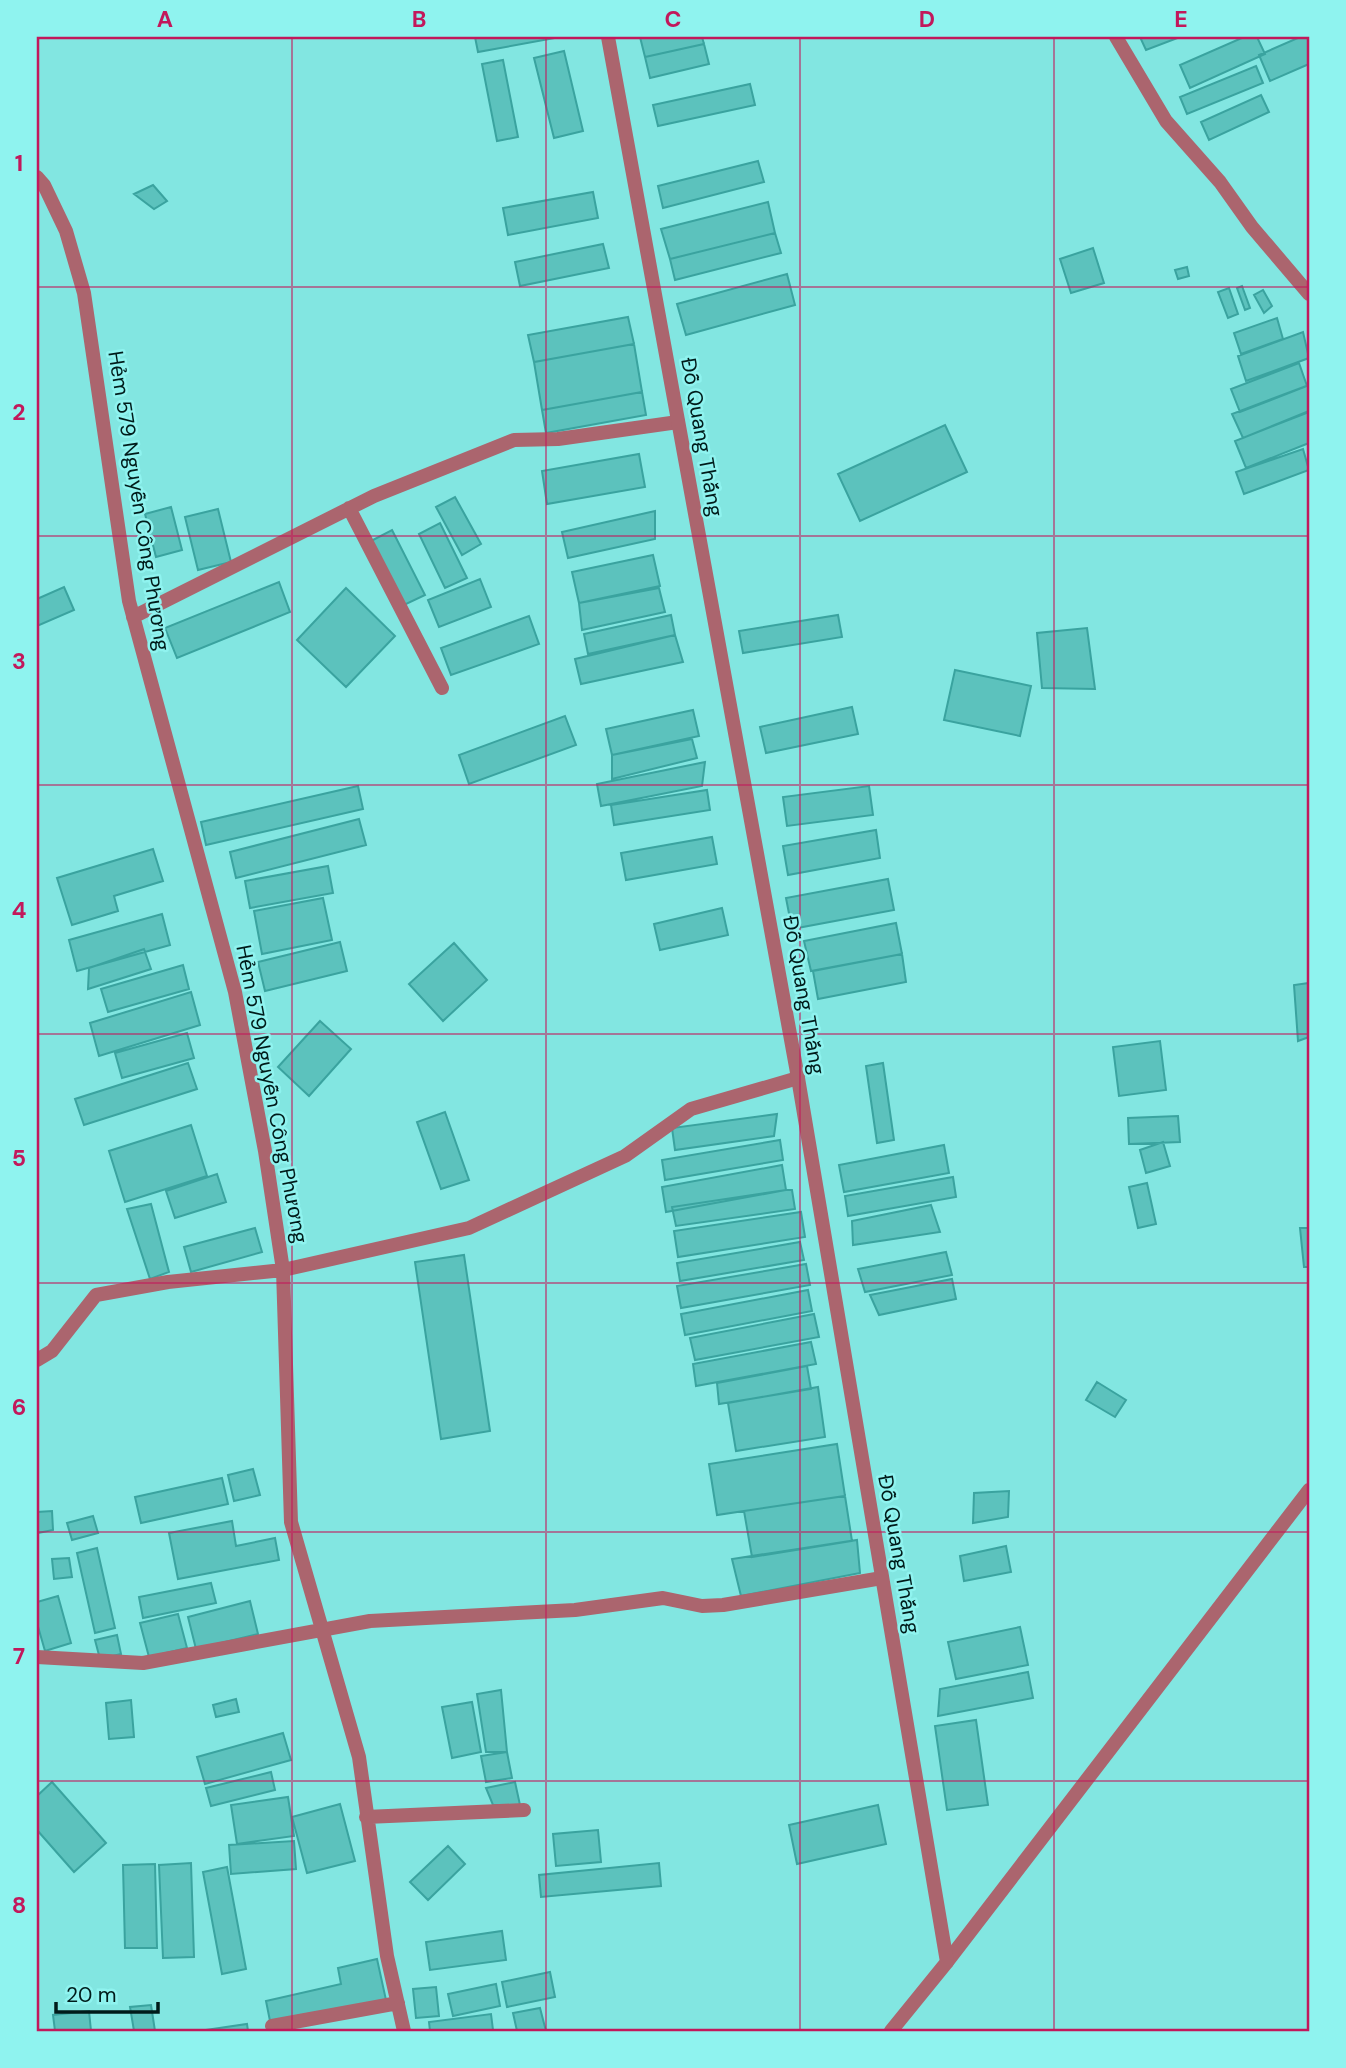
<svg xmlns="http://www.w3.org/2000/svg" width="1346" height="2068" font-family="'DM Sans',sans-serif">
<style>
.building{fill:#5cc2bd;stroke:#3aa39f;stroke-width:2}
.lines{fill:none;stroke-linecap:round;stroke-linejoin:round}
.minor{stroke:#ab656e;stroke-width:14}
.tertiary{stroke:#ab656e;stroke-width:14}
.grid{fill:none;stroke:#c2185b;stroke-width:2;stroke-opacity:0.55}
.labels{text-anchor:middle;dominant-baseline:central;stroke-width:5;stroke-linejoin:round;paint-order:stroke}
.street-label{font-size:21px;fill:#001b1a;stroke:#8ff3ef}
.neatline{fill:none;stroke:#c2185b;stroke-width:2.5}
.grid-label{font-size:23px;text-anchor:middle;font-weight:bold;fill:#c2185b}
</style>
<rect width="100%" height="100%" fill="#82e6e1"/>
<path class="building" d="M475,37h85l-82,15z
M640,37h62l2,7 -59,13z
M1140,37h40l-34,13z
M1244,37h13l8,17 -75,34 -10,-23z
M1300,37h9v27l-39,17 -11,-26z
M704,44l5,20 -59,14 -5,-21z
M564,51l19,80 -29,7 -20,-80z
M503,60l15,77 -21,4 -15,-77z
M1256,66l7,17 -76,31 -7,-17z
M750,84l5,21 -97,21 -5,-21z
M1261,95l8,17 -60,28 -8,-18z
M758,161l6,21 -101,26 -5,-22z
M153,185l14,16 -13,8 -20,-15z
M593,192l5,26 -90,17 -5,-27z
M768,202l7,31 -105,26 -9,-30z
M775,233l6,20 -106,27 -5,-21z
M603,244l6,24 -89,18 -5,-24z
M1093,248l11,35 -33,10 -11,-34z
M1187,267l2,9 -11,3 -3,-9z
M787,274l8,31 -109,30 -9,-31z
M1242,286l8,22 -5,2 -8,-22z
M1229,288l9,26 -10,4 -10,-26z
M1263,290l9,16 -8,7 -10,-18z
M628,317l6,27 -100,18 -6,-27z
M1277,318l6,21 -42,15 -7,-21z
M1303,332l6,26 -63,23 -8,-25z
M634,344l8,48 -100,18 -8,-48z
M1299,363l8,23 -67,26 -9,-23z
M1309,385v26l-66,27 -11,-24z
M642,392l4,23 -100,18 -4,-23z
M1309,412v31l-63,25 -11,-27z
M945,425l22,47 -107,49 -22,-47z
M1303,449l6,21 -65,24 -8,-22z
M639,454l6,33 -98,17 -5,-33z
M455,497l26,47 -19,11 -26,-48z
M171,507l11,43 -26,7 -11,-43z
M218,509l13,53 -33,8 -13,-53z
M655,511v28l-87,19 -6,-26z
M440,523l27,55 -22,10 -26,-54z
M392,530l33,65 -21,10 -33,-64z
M653,555l7,31 -81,17 -7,-31z
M480,579l11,28 -52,20 -11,-27z
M279,582l11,30 -113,46 -12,-30z
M64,587l10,23 -37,16v-27z
M346,588l49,48 -49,51 -49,-47z
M659,588l6,24 -83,18 -3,-27z
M671,615l4,20 -87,19 -4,-20z
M838,615l4,22 -99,16 -4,-22z
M529,616l10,28 -88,31 -10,-27z
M1087,628l8,61 -53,-1 -5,-55z
M675,635l8,27 -102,22 -6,-25z
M955,670l76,16 -11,50 -76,-16z
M852,707l6,27 -92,19 -6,-26z
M693,710l6,26 -87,19 -6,-26z
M565,716l11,29 -107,39 -10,-29z
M692,739l5,19 -85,21v-24z
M705,762l-3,24 -101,20 -4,-22z
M358,786l5,23 -157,36 -5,-23z
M869,786l4,29 -86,11 -4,-29z
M707,790l3,20 -96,15 -3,-20z
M359,819l7,26 -130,33 -6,-26z
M876,830l4,28 -92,17 -5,-29z
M712,837l5,27 -91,16 -5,-27z
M153,849l10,32 -49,15 4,15 -46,14 -15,-47z
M328,866l5,27 -83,15 -5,-27z
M888,879l6,31 -102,19 -6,-31z
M323,898l9,42 -70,14 -8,-43z
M722,908l6,27 -68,15 -6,-26z
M162,914l8,31 -93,26 -8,-31z
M896,923l6,31 -91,17 -7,-30z
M340,942l7,29 -82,20 -7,-29z
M454,943l33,37 -44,41 -34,-37z
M144,949l7,20 -63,20 1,-21z
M902,954l4,28 -88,17 -5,-28z
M183,965l6,24 -81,23 -7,-23z
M1309,983v54l-11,4 -4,-56z
M191,992l9,33 -101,31 -9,-33z
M320,1021l31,28 -42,47 -31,-29z
M187,1033l7,25 -72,20 -7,-25z
M1160,1041l6,49 -47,6 -6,-49z
M188,1063l9,26 -113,36 -9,-26z
M883,1063l11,77 -17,3 -11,-77z
M445,1112l24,68 -28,9 -24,-67z
M777,1114l-3,22 -99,14 -3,-22z
M1178,1116l2,26 -51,2 -1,-26z
M191,1125l16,51 -82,26 -16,-51z
M780,1140l3,20 -118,20 -3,-20z
M1163,1142l7,24 -24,7 -6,-23z
M944,1145l5,28 -105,19 -5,-27z
M782,1165l4,25 -120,22 -4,-25z
M217,1174l9,28 -51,16 -9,-27z
M953,1177l3,20 -108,19 -3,-20z
M1147,1183l9,41 -18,4 -9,-41z
M786,1190h6l3,19 -119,17 -4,-19z
M151,1204l18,68 -19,7 -23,-70z
M931,1205l9,27 -87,13 -1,-24z
M801,1212l4,25 -127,20 -4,-26z
M255,1228l7,24 -71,20 -7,-25z
M1300,1228h9v39h-5z
M800,1242l4,18 -124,21 -3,-18z
M946,1252l6,23 -87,17 -7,-23z
M464,1255l26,176 -49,8 -26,-177z
M806,1264l4,21 -129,23 -4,-22z
M952,1279l4,20 -77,16 -9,-20z
M808,1290l4,21 -127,24 -4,-21z
M814,1314l5,23 -124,23 -5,-22z
M811,1342l5,22 -120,22 -3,-22z
M807,1366l4,23 -92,15 -2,-21z
M1097,1382l29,18 -11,17 -29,-17z
M818,1387l7,50 -89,14 -8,-48z
M837,1444l8,52 -128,19 -8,-51z
M253,1469l7,26 -26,6 -6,-26z
M222,1478l6,26 -87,19 -6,-26z
M1009,1491l-1,26 -35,6 1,-30z
M845,1496l7,45 -100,16 -8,-46z
M52,1511l1,19 -15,3 -1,-21z
M93,1516l5,17 -26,7 -5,-17z
M232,1521l4,25 39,-8 4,22 -101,19 -9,-46z
M857,1540l3,33 -119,23 -9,-37z
M1006,1546l5,26 -47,9 -4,-25z
M97,1548l18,80 -20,5 -18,-80z
M69,1558l3,19 -18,2 -2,-20z
M211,1583l5,20 -73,15 -4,-21z
M58,1596l13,47 -26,8 -8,-28v-21z
M250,1601l8,33 -62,15 -8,-32z
M178,1614l9,34 -38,9 -9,-34z
M1020,1627l8,38 -72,14 -8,-37z
M117,1635l4,19 -21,5 -5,-19z
M1028,1672l5,26 -95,18 2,-27z
M501,1690l6,62h-21l-9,-58z
M236,1699l3,13 -23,5 -3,-12z
M131,1700l3,37 -25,2 -3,-36z
M472,1702l9,50 -29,6 -10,-51z
M976,1720l12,85 -41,5 -12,-84z
M283,1733l8,27 -86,24 -8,-27z
M507,1752l5,26 -26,4 -5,-26z
M271,1772l4,18 -64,16 -5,-18z
M52,1782l54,61 -32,29 -37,-42v-34z
M515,1782l5,23h-27l-7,-17z
M288,1797l6,39 -57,8 -6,-39z
M340,1804l15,57 -48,12 -15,-56z
M878,1805l8,39 -89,20 -8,-39z
M598,1830l3,32 -45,4 -3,-32z
M294,1841l2,28 -65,5 -2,-29z
M448,1846l17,18 -37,36 -18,-18z
M191,1863l3,94 -31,1 -4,-93z
M659,1863l2,23 -120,11 -2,-22z
M155,1864l2,84h-32l-2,-83z
M227,1867l19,102 -24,5 -19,-102z
M502,1931l4,29 -76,10 -4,-28z
M377,1959l9,41 -115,26 -5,-25 75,-17 -3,-16z
M550,1972l5,25 -48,10 -5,-25z
M496,1984l4,22 -47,10 -5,-22z
M436,1987l3,29 -23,2 -3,-29z
M151,2005l4,26h-21l-4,-24z
M540,2008l6,23h-29l-4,-18z
M89,2011l2,20h-36l-2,-16z
M491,2014l2,16 -63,1 -1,-9z
M247,2024l1,7h-49z"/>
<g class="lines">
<path class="minor" d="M1116,37l50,84 54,61 32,45 57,67
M37,177l7,8 22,46 18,62 45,308 106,391 30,159 18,119 8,252 68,235 28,199 17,75
M349,508l93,180
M133,617l241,-121 140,-56 44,-1 120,-17
M37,1360l15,-9 44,-56 72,-13 115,-12 186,-42 156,-72 66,-47 107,-31
M37,1657l106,6 227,-42 205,-11 88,-12 39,8 21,-1 159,-27
M366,1817l158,-7
M947,1962l362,-472
M272,2026l126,-23"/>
<path class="tertiary" d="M608,37l190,1041 149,884 -56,69"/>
</g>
<path class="grid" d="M292,37v1994M546,37v1994M800,37v1994M1054,37v1994M37,287h1272M37,536h1272M37,785h1272M37,1034h1272M37,1283h1272M37,1532h1272M37,1781h1272"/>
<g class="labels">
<g class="street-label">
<text transform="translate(702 437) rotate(80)">Đỗ Quang Thắng</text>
<text transform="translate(139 501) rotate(81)">Hẻm 579 Nguyễn Công Phương</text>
<text transform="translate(804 995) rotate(80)">Đỗ Quang Thắng</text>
<text transform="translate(272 1094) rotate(79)">Hẻm 579 Nguyễn Công Phương</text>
<text transform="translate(899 1554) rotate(80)">Đỗ Quang Thắng</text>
</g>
</g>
<rect width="1346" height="2068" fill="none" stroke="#8ff3ef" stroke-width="77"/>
<path d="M56 2002v10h102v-10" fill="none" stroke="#001b1a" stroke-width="3.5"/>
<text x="66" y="2002" font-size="21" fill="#001b1a" stroke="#8ff3ef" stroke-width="5" paint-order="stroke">20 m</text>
<rect x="38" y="38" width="1270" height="1992" class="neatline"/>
<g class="grid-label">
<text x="165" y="27">A</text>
<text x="419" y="27">B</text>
<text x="673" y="27">C</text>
<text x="927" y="27">D</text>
<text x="1181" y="27">E</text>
<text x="19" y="171">1</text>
<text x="19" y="420">2</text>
<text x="19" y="669">3</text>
<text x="19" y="918">4</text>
<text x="19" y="1166">5</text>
<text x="19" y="1415">6</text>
<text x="19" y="1664">7</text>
<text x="19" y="1913">8</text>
</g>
</svg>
